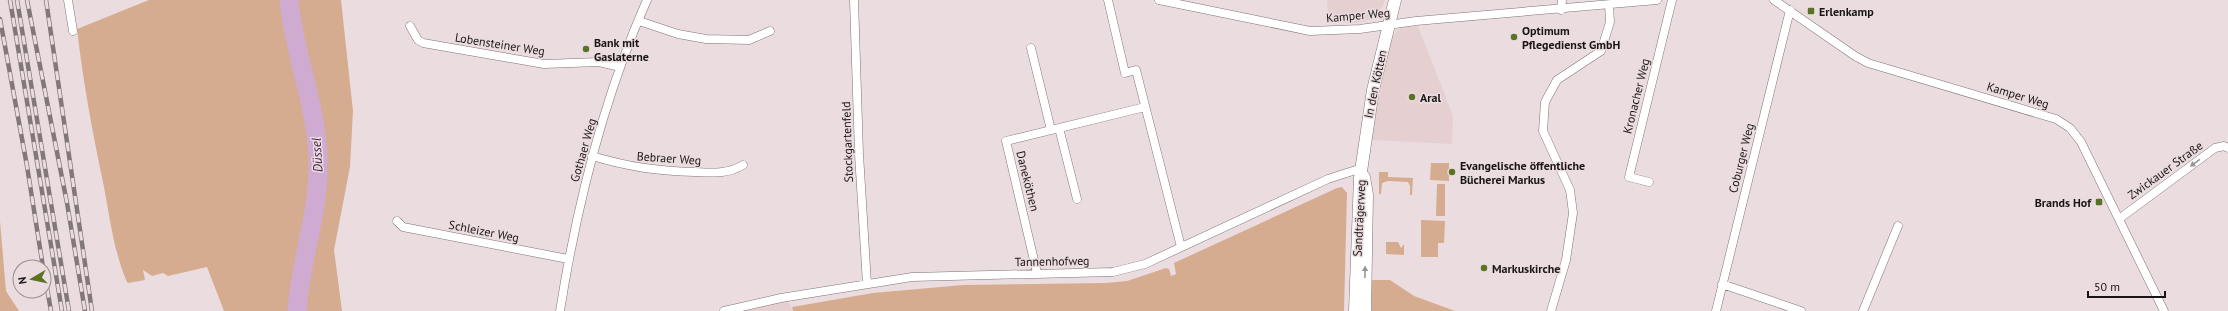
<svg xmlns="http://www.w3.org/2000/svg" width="2228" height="311" font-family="'PT Sans',sans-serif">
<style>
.built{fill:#e5cfd1}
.green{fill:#d5ac90}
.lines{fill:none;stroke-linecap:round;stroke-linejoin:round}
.river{stroke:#cfabd1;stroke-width:19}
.minor-casing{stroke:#7f7374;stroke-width:9}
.secondary-casing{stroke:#7f7374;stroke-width:13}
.minor{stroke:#fff;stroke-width:8}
.secondary{stroke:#fff;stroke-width:12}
.rail-casing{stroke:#82787a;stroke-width:4.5}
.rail{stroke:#ebdddf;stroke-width:3;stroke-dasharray:9;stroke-linecap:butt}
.oneway{fill:#989596}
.poi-dot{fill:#597225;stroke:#ebdddf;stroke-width:1.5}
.labels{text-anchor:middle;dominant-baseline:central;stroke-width:3;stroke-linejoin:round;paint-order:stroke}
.poi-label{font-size:12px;font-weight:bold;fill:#191415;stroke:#ebdddf;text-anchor:start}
.street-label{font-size:12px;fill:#191415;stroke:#ebdddf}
.water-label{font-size:13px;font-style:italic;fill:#411645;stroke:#ebdddf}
</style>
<rect width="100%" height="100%" fill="#ebdddf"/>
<path class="built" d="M1327,0h58l-2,6 -11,13 -15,4 -29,-1z
M1418,26l35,90 -1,28 -80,-4 8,-49 12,-54 8,-9z
M787,299l6,12h-59z"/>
<path class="green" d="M149,0h139c6,55 29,108 29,164 0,39 -12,76 -19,114 -2,11 -1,22 -2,33h-72l-17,-44 -39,9 -5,-3 -11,3 -9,-6 2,10 -17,3 -1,-1c-13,-30 -17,-63 -23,-95 -11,-52 -21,-105 -27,-158z
M290,0h51l12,111 -3,56 -16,83 8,61h-40c2,-60 23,-117 16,-178 -5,-45 -25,-88 -28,-133z
M1431,163h18v18l-19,-1z
M1379,172h9v5l25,1 -1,17h-2v-9l-2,-4 -20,-1 -6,2 -1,11h-2z
M1437,184h8v32h-9z
M1342,187l5,6 -3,118h-551l-1,-4 81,-14 90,-8 143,-2 21,-2 39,-13 3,1 2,7 5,-2 -2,-11 163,-75z
M1421,220l24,1 -1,22h-6v14h-17z
M0,221l6,70 13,20h-19z
M1386,242h12l3,6 3,-4v11l-18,-1z
M1370,280h20l24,16 41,15h-83z"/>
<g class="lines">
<path class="river" d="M289,0c5,56 29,107 29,164 1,50 -18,97 -21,147"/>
<defs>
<path id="minor" d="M68,0l5,31
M854,0l5,154 8,130
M1108,0l17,73 11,-3 45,177
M1159,0l151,31 50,-2 56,-8 241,-21
M1774,0l81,56 13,7 188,56 14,9 11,14 83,169
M1561,10l1,-10
M639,21l39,13 28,5 43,1 21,-9
M410,26l8,14 5,3 121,21 55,-2 21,5
M1031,48l20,82
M1059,128l18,71
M592,156c37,11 65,15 103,16 18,1 33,2 48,-7
M1649,182l-20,-5 43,-177
M2119,219l96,-71 9,-2 4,2
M397,221l6,6 165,32
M1037,273l-31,-132 139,-34
M1722,284l79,27
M560,311c17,-107 43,-212 87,-311
M724,311l57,-13 131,-21 201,-5 32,-8 183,-85 34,-11
M1551,311l15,-51 7,-47 -3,-23 -27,-59 2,-29 12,-22 44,-29 9,-29 -1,-17
M1716,311l74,-301
M1863,311l35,-85"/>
<path id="secondary" d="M1364,177l3,18 -2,116
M1355,311l5,-133 13,-88 22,-90"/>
</defs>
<use href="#minor" class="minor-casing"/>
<use href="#secondary" class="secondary-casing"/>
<use href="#minor" class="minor"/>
<use href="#secondary" class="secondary"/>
<defs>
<path id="rail" d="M10,0l52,311
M17,0l52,311
M27,0l40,203 18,108
M46,0l46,311
M0,19l27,147 16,101
M44,271l7,40"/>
</defs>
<use href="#rail" class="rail-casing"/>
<use href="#rail" class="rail"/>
</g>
<defs><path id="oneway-solid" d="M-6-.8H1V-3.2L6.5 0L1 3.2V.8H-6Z"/></defs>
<g class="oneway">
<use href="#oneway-solid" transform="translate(2195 163) rotate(144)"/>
<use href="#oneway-solid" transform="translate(1365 272) rotate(-89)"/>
</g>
<g class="poi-dot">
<rect x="1807" y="7" width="8" height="8" rx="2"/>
<circle cx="1514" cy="37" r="4"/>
<circle cx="586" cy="49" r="4"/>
<circle cx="1412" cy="97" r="4"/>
<circle cx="1452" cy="172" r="4"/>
<rect x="2095" y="198" width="8" height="8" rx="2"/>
<circle cx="1484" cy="268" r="4"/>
</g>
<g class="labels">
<g class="poi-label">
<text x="1819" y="11">Erlenkamp</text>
<text x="1522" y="30">Optimum<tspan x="1522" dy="14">Pflegedienst GmbH</tspan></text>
<text x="594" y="42">Bank mit<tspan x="594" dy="14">Gaslaterne</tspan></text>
<text x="1420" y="97">Aral</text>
<text x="1460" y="165">Evangelische öffentliche<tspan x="1460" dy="14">Bücherei Markus</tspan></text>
<text x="2091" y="202" text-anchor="end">Brands Hof</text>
<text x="1492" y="268">Markuskirche</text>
</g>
<g class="street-label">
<text transform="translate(1358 15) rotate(-5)">Kamper Weg</text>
<text transform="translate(500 44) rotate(9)">Lobensteiner Weg</text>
<text transform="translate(1375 84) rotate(-78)">In den Kötten</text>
<text transform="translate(2018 95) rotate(17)">Kamper Weg</text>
<text transform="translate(1636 96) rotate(-76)">Kronacher Weg</text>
<text transform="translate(847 142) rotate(-92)">Stockgartenfeld</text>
<text transform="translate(583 150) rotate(-74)">Gothaer Weg</text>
<text transform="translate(669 158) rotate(4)">Bebraer Weg</text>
<text transform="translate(1741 158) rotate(-76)">Coburger Weg</text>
<text transform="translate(2165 170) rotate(-36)">Zwickauer Straße</text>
<text transform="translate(1028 181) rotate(76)">Daneköthen</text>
<text transform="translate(1359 218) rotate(-87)">Sandträgerweg</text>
<text transform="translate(484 231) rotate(11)">Schleizer Weg</text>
<text transform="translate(1052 261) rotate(-1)">Tannenhofweg</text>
</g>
<g class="water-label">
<text transform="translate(317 155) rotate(-93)">Düssel</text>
</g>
</g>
<g transform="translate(32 279) rotate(261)"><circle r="19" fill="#ebdddf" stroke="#978d8e"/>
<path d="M0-3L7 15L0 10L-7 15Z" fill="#597225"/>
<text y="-6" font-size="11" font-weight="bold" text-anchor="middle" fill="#191415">N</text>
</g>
<path d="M2088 291v6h77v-6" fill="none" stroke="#191415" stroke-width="2"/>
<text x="2094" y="291" font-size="12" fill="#191415" stroke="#ebdddf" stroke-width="3" paint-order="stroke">50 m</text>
</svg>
